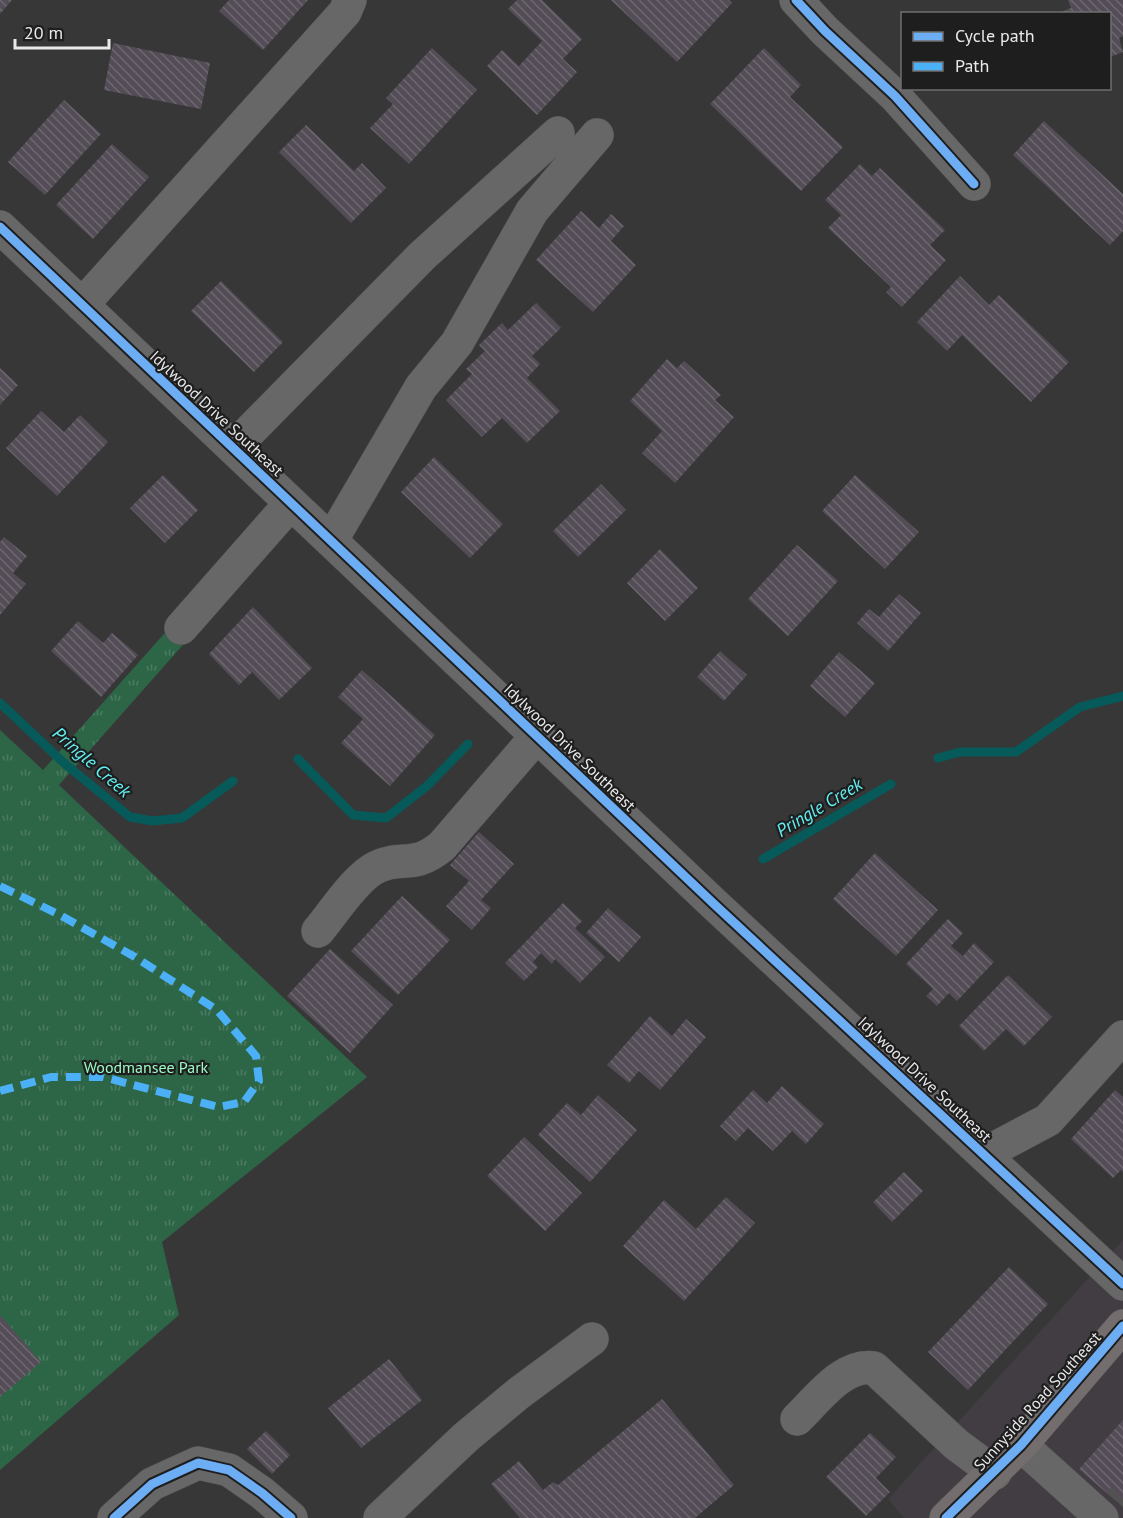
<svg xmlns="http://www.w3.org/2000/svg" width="1123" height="1518" font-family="'PT Sans',sans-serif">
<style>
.built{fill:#413d43}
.grass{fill:url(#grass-tufts)}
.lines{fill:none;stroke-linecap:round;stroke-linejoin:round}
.stream{stroke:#075a5a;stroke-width:9}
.building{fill:url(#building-back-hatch)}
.minor-tunnel{stroke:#525252;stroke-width:33;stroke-dasharray:33 16;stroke-linecap:butt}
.minor-casing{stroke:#535353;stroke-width:34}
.major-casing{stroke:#535353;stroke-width:34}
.minor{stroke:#676767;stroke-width:33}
.major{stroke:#736d6d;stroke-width:33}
.quiet{stroke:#4cb0f7;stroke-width:8;stroke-dasharray:15 8;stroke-linecap:butt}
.cycleway-casing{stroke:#1e1e1f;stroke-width:13}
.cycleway{stroke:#6dadf4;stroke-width:9}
.labels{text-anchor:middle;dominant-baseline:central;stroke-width:4.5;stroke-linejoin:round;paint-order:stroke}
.street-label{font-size:16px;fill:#eae9ea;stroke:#1e1e1f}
.park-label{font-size:16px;fill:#9afbc2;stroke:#1e1e1f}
.water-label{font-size:18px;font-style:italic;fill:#63f1f3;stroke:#1e1e1f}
</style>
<defs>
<pattern id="grass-tufts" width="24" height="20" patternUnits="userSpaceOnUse" patternTransform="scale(1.5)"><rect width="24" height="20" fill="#2d6547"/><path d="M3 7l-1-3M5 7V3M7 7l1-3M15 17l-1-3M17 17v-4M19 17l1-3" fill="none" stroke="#4c7b62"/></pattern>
<pattern id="building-back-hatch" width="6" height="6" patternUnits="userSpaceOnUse" patternTransform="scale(1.5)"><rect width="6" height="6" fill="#544d57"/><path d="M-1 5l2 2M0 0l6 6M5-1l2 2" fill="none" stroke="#6d676f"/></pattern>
</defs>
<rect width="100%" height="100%" fill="#373737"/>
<path class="built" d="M1123,1240v278h-219l-16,-19z"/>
<path class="grass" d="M259,527l15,15 -215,243 308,292 -205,165 17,73 -179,155v-740l43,40z"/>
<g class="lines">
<path class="stream" d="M0,703l64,60 66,54 23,4 29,-3 51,-37
M938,758l22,-6h56l64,-45 43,-11
M298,759l55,56 33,3 41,-32 41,-42
M763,859l128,-75"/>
</g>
<path class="building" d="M0,0h12l-12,14z
M229,0h79l-45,50 -44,-39z
M517,0h25l40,39 -19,20 14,13 -40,43 -50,-49 15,-16 17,16 23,-25 -34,-32z
M611,0h118l3,3 -55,59z
M1068,0h55v36l-4,2 4,14 -13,5v-43h-54l15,-6z
M113,43l97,20 -9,46 -97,-19z
M432,48l45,42 -68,74 -39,-36 23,-24 -7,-6z
M764,48l37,37 -11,12 53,50 -42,44 -91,-87z
M64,100l37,34 -56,61 -37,-33z
M1044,121l79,73v37l-13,14 -97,-90z
M306,125l48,46 8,-8 24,25 -35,35 -72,-71z
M112,144l37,33 -56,62 -37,-34z
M860,164l12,12 8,-8 65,62 -15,15 16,15 -44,47 -16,-15 5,-5 -63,-59 13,-13 -16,-15z
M581,211l18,17 12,-14 13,12 -13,15 25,24 -43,47 -57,-52z
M960,276l29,29 10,-10 70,67 -38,40 -69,-67 -15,16 -30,-29z
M221,281l62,61 -29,30 -63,-61z
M536,303l25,25 -29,28 8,8 -13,14 33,33 -33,32 -25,-25 -20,19 -36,-37 26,-26 -6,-5 19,-18 -6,-6 23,-22 6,7z
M667,359l10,9 7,-7 37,34 -6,5 19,17 -59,66 -33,-30 20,-22 -32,-30z
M0,368l18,17 -18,20z
M41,411l23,21 16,-17 28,27 -51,54 -51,-48z
M434,457l69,67 -33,34 -69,-66z
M163,475l35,35 -33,33 -35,-35z
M855,475l64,57 -34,37 -63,-58z
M601,484l25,26 -48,47 -25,-26z
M4,537l23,19 -14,17 13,11 -26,31v-73z
M797,545l41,36 -50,55 -40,-37z
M660,549l38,39 -33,33 -38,-38z
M899,594l22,19 -33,38 -31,-28 12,-14 10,8z
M253,607l59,61 -33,32 -27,-28 -13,13 -30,-31z
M78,621l25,22 9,-10 26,22 -37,42 -50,-46z
M720,651l27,24 -23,26 -27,-24z
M839,652l36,31 -30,34 -35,-31z
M362,670l73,65 -45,51 -49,-43 22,-24 -25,-22z
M479,832l35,32 -33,36 10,8 -19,22 -26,-24 23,-25 -19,-16z
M875,853l63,57 -42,46 -63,-57z
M402,896l48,44 -52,55 -47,-44z
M563,903l19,18 -7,7 30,29 -25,26 -25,-24 -3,5 -11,-11 -8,9 5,5 -14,14 -19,-18z
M608,908l33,29 -22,25 -33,-29z
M948,919l15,14 -12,13 12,10 11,-13 20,19 -37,39 -8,-8 -12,13 -11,-10 7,-7 -27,-25z
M330,949l63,56 -43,48 -63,-57z
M1008,975l44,42 -28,29 -18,-17 -22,22 -25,-25z
M650,1016l22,20 14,-17 20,18 -46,53 -21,-19 -10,12 -22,-18z
M782,1086l42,38 -18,20 -14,-13 -19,20 -25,-23 -12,13 -16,-15 33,-36 14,13z
M1115,1090l8,7v75l-2,-2 -8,8 -42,-39z
M598,1095l39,35 -47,52 -52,-47 29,-32 14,12z
M524,1137l58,56 -37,38 -58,-55z
M904,1172l19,19 -31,31 -19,-20z
M726,1197l29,26 -71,78 -61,-55 41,-46 32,29z
M1009,1267l39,37 -80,86 -40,-38z
M0,1315l41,47 -41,35z
M389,1359l33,41 -61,48 -33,-40z
M662,1399l72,86 -39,33h-175l-29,-34 28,-23 24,29 10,-8 5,3z
M1123,1420v87l-44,-38z
M266,1431l24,24 -18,19 -25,-25z
M870,1433l26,24 -20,21 14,14 -24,24 -40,-39z"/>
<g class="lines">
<path class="minor-tunnel" d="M1119,1503l4,-4"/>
<defs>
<path id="minor" d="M796,0l29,31 70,65 79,88
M0,227l714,677 409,380
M82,305l263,-293 5,-12
M233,448l189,-192 136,-123
M331,541l90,-154 36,-44 75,-132 65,-76
M181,628l110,-125
M318,931c15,-18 39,-55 59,-64 25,-12 36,3 65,-21l95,-110
M984,1154l64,-34 75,-83
M797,1419c20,-19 46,-56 77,-51l83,77 38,28
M1021,1445l81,73
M114,1518l38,-34 46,-21 31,7 33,23 29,25
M380,1518l86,-81 53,-44 73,-54"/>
<path id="major" d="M946,1518l75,-73 102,-119"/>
</defs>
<use href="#minor" class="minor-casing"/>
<use href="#major" class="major-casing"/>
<use href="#minor" class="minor"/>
<use href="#major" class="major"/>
<path class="quiet" d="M0,886l60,29 75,42 82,53 39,46 3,25 -15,21 -26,5 -115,-30h-52l-51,14"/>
<defs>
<path id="cycleway" d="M796,0l29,31 70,65 79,88
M0,227l714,677 409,380
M114,1518l38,-34 46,-21 31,7 33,23 29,25
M946,1518l75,-73 102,-119"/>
</defs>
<use href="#cycleway" class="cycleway-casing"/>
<use href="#cycleway" class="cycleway"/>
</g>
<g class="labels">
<g class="street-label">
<text transform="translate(217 413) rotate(43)">Idylwood Drive Southeast</text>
<text transform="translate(570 747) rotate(44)">Idylwood Drive Southeast</text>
<text transform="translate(925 1079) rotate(43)">Idylwood Drive Southeast</text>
<text transform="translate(1037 1401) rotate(-48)">Sunnyside Road Southeast</text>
</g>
<g class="park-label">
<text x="146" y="1067">Woodmansee Park</text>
</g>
<g class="water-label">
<text transform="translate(92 762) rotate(41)">Pringle Creek</text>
<text transform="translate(819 807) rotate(-31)">Pringle Creek</text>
</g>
</g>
<rect x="901" y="12" width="210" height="78" fill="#1e1e1f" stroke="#706f70" stroke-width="1.5"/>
<rect x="913" y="32" width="30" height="9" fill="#6dadf4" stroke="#706f70" stroke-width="1.5"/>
<text x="955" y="42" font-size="18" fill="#eae9ea">Cycle path</text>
<rect x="913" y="62" width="30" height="9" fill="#4cb0f7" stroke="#706f70" stroke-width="1.5"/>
<text x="955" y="72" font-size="18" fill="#eae9ea">Path</text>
<path d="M15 39v9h94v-9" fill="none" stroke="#eae9ea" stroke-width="3"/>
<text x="24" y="39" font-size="18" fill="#eae9ea" stroke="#1e1e1f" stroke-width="4.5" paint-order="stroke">20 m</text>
</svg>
